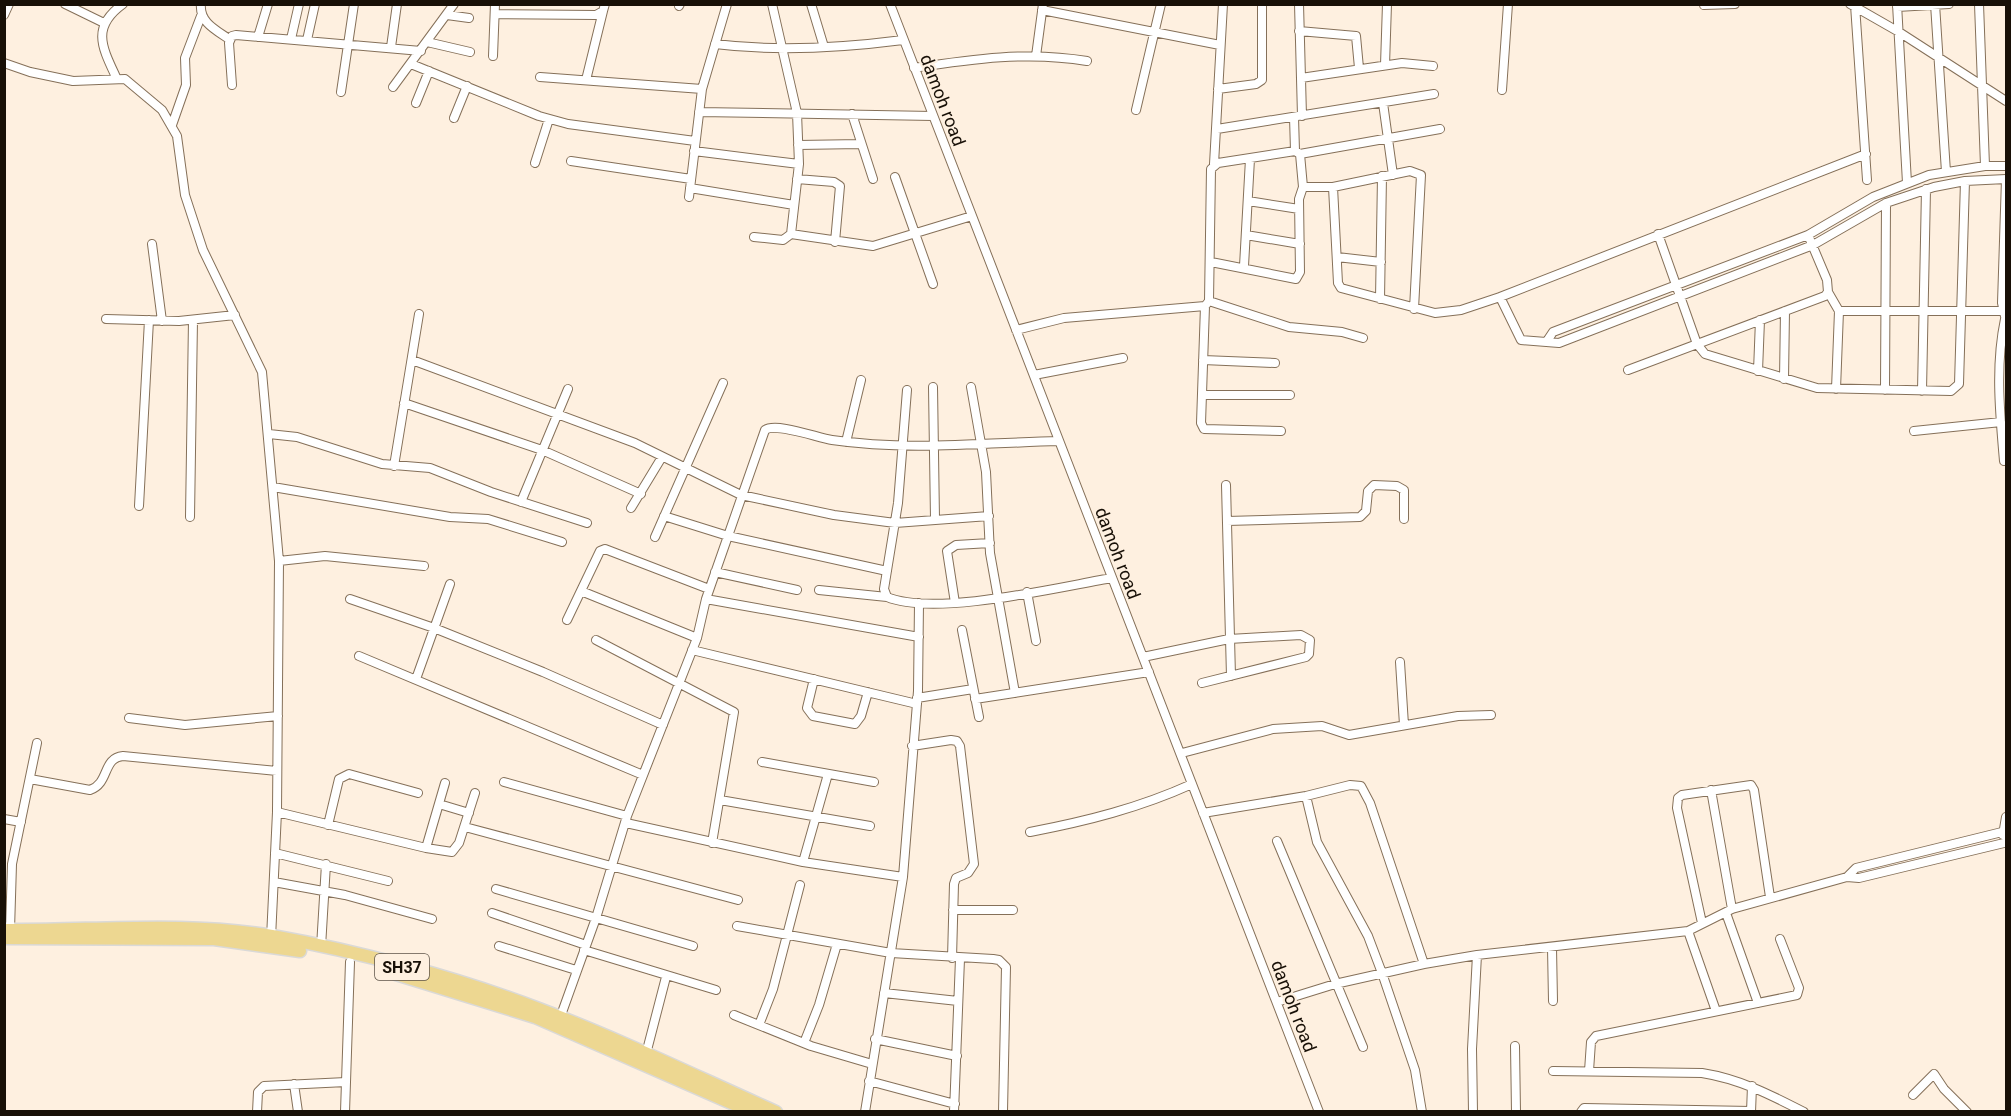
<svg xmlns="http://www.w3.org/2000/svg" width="2011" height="1116" font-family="Roboto,sans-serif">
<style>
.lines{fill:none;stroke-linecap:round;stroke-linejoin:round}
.street-casing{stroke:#857059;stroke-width:10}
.primary-casing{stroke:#dad9d7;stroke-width:15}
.street{stroke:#fff;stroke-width:8}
.primary{stroke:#edd791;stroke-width:12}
.labels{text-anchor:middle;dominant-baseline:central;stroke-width:4.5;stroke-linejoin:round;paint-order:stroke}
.shield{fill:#fef0e0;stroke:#5d5348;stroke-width:1.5}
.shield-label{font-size:16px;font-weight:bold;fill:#181007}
.street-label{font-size:18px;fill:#181007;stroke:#fef0e0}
</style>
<rect width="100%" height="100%" fill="#fef0e0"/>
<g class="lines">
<defs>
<path id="street" d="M65,4l39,19
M201,4c-2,18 15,26 28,35
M811,4l13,43
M890,4l429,1108
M1299,4l3,112
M1850,4l49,28 107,69
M1897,4l10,179
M1935,4l11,168
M1979,4l6,162
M1704,5l31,-1
M1855,5l12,175
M679,6l1,-2
M1897,7l52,-3
M1042,10l178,35
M495,14l101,1 7,-4 2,-7
M4,15l5,-11
M447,15l22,3
M1299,31l57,5 3,32
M258,37l10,-33
M291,39l8,-35
M307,40l8,-36
M427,42l43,10
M715,44c63,8 126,4 188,-4
M391,47l6,-43
M493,56l2,-52
M1036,56l7,-52
M4,63l26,9 43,9 52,-2 37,31 15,26 8,59 18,55 59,122 17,189 -2,251 -6,126
M411,64l128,52 29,8 127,17
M1385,65l2,-61
M914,68c58,-9 115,-17 173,-7
M116,77c-14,-30 -25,-50 7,-73
M540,77l162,12
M1301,78l101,-15 31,3
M586,80l17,-69
M232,85l-3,-42 3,-7 4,-1 185,16
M393,87l61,-83
M1218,89l38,-5 6,-4v-76
M1502,90l6,-86
M341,92l13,-88
M416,103l13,-32
M1383,103l10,72
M1136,110l25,-106
M699,112l234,4
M852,114l21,65
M1294,117l1,34
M454,118l13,-32
M172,125l14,-40 -1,-27 16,-42
M1217,129l217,-35
M798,145l63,-1
M694,151l105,13
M1300,154l140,-25
M571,161l120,18
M535,163l14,-44
M1214,164l9,-160
M895,177l38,107
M797,179l37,3 6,4 -5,56
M2006,179l-4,124 4,18
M1333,187l77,-16 11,4 -7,134
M690,188l104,17
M689,197l13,-108 25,-85
M1248,201l51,8
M791,234l82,12 99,-30
M1658,234l39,110 8,10 112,34 134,3 8,-7 6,-203
M1246,235l54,9
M754,237l29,3 8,-6 8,-70 -2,-51 -25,-109
M152,244l10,77
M1337,257l44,5
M1211,262l85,17 4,-7 -1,-73 4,-12
M1244,266l6,-107
M1828,292l11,19 -3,78
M1500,297l366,-143
M1380,299l2,-123
M1209,301l80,26 53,5 21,6
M1205,306l-4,117 3,6 77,2
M1839,311h164
M106,319l73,2 56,-6
M1016,330l48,-12 141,-12 4,-5 2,-132 7,-6 77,-12 5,3 3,33h30l5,96 3,5 94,25 26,-3 39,-13 21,43 38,3 254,-98 73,-42 48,-16 31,-6 41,-2
M1547,341l6,-9 255,-97 65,-38 56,-22 56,-9h21
M412,360l223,83 106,52 93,20 61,8 94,-7
M1203,360l72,3
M1628,370l197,-74 3,-4 -1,-12 -19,-45
M1758,371l2,-51
M1034,375l89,-17
M1784,379l1,-68
M933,387l2,132
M971,387l15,85 4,81 25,140
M907,390l-9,113 -14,86 3,8c48,20 172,-10 225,-19
M1885,390l1,-187
M1922,391l4,-202
M1202,395h88
M404,403l138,47 99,44
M1914,431l87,-9
M269,434l28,3 85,27 48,4 61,24 96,31
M846,442l15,-62
M2004,461c-4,-47 -9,-95 1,-142
M394,466l25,-152
M1226,485l5,191
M273,487l177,30 38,2 74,23
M521,502l47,-113
M139,506l10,-186
M631,508l31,-51
M664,516l64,20 159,35
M190,517l3,-197
M1227,521l133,-4 6,-6 2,-20 6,-6 23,1 7,4v29
M655,537l68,-154
M279,561l46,-5 99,10
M715,572l82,18
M819,590l68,7
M581,591l116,47
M1027,592l9,49
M350,599l84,29 109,44 120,53
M706,599l213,38
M955,603l-8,-52 9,-6 34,-2
M567,620l33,-69 5,-2 104,40
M962,630l17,87
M596,640l138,72 -22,131
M692,650l225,54
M359,656l284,119
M1143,657l86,-18 72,-4 9,5 -1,14 -3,3 -104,26
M1400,662l4,63
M416,679l34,-95
M814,679l-7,29 6,8 42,8 6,-8 7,-24
M917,698l56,-9
M975,699l174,-27
M129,718l56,7 93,-9
M912,746l39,-6 6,1 3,5 14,118 -6,9 -12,5 -2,6 -2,74
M1182,753l91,-24 49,-3 27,9 109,-19 33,-1
M762,762l112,20
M30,779l60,11c20,-7 12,-32 33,-34l154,15
M504,782l123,34
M1711,790l21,119
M1306,796l11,46 51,94 14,37 33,97 7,42
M720,800l150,26
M439,804l30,9
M277,812l149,36 26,4 7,-9 16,-50
M1203,813l103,-17 44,-11 11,1 9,17 54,161
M4,819l17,3
M626,823l177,39 100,15
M328,825l11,-46 10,-5 69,19
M465,827l273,73
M1030,832c57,-11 109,-24 162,-48
M2003,835l3,-18
M1277,841l86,206
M426,848l19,-65
M275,853l113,28
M803,862l25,-88
M1847,877l9,-9 146,-36
M274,882l71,13 87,24
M496,889l197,57
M953,910h60
M492,913l94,32
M1726,913l32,90
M1702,923l-25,-115 1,-10 4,-3 69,-10 3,5 16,107
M737,926l154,27 102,6 6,1 7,7 -3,145
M10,930l2,-66 25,-121
M1688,931l28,80
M499,946l77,24
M321,947l5,-83
M1552,948l1,53
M584,950l132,40
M884,993l74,8
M1277,1002l58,-18 89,-20 53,-9 211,-24 44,-22 115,-32 12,1 145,-35
M734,1015l77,31 61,18
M560,1018l36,-100 31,-102 70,-178 9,-39 59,-169c11,-8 53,8 67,10 75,11 152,3 227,1
M759,1025l14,-36 27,-104
M875,1039l82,17
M804,1043l15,-38 18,-61
M1515,1046l1,66
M646,1054l20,-77
M1553,1071l149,2c38,6 69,22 102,39
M1589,1071l2,-29 5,-6 201,-41 2,-7 -19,-49
M869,1081l86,23
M294,1084l4,28
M1913,1095l21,-21 10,15 23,23
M257,1112l1,-20 6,-6 82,-4
M345,1112l5,-150
M865,1112l38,-235 15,-186 1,-88
M954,1112l6,-153
M1473,1112l-1,-63 5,-94
M1581,1112l3,-4 167,3
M1751,1112l1,-26"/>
<path id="primary" d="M4,930c89,1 180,-9 268,6 85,15 186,42 267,73 80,30 158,68 237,103
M4,938l210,1 86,12
M396,974l139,43 217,95"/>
</defs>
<use href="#street" class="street-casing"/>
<use href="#primary" class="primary-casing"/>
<use href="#street" class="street"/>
<use href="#primary" class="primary"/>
</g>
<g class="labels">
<rect class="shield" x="375" y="954" width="54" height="26" rx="4.5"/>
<g class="shield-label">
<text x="402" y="967">SH37</text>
</g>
<g class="street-label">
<text transform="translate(943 100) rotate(69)">damoh road</text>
<text transform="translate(1118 553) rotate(69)">damoh road</text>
<text transform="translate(1294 1006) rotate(69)">damoh road</text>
</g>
</g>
<rect width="2011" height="1116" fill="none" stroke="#181007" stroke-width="12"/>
</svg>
